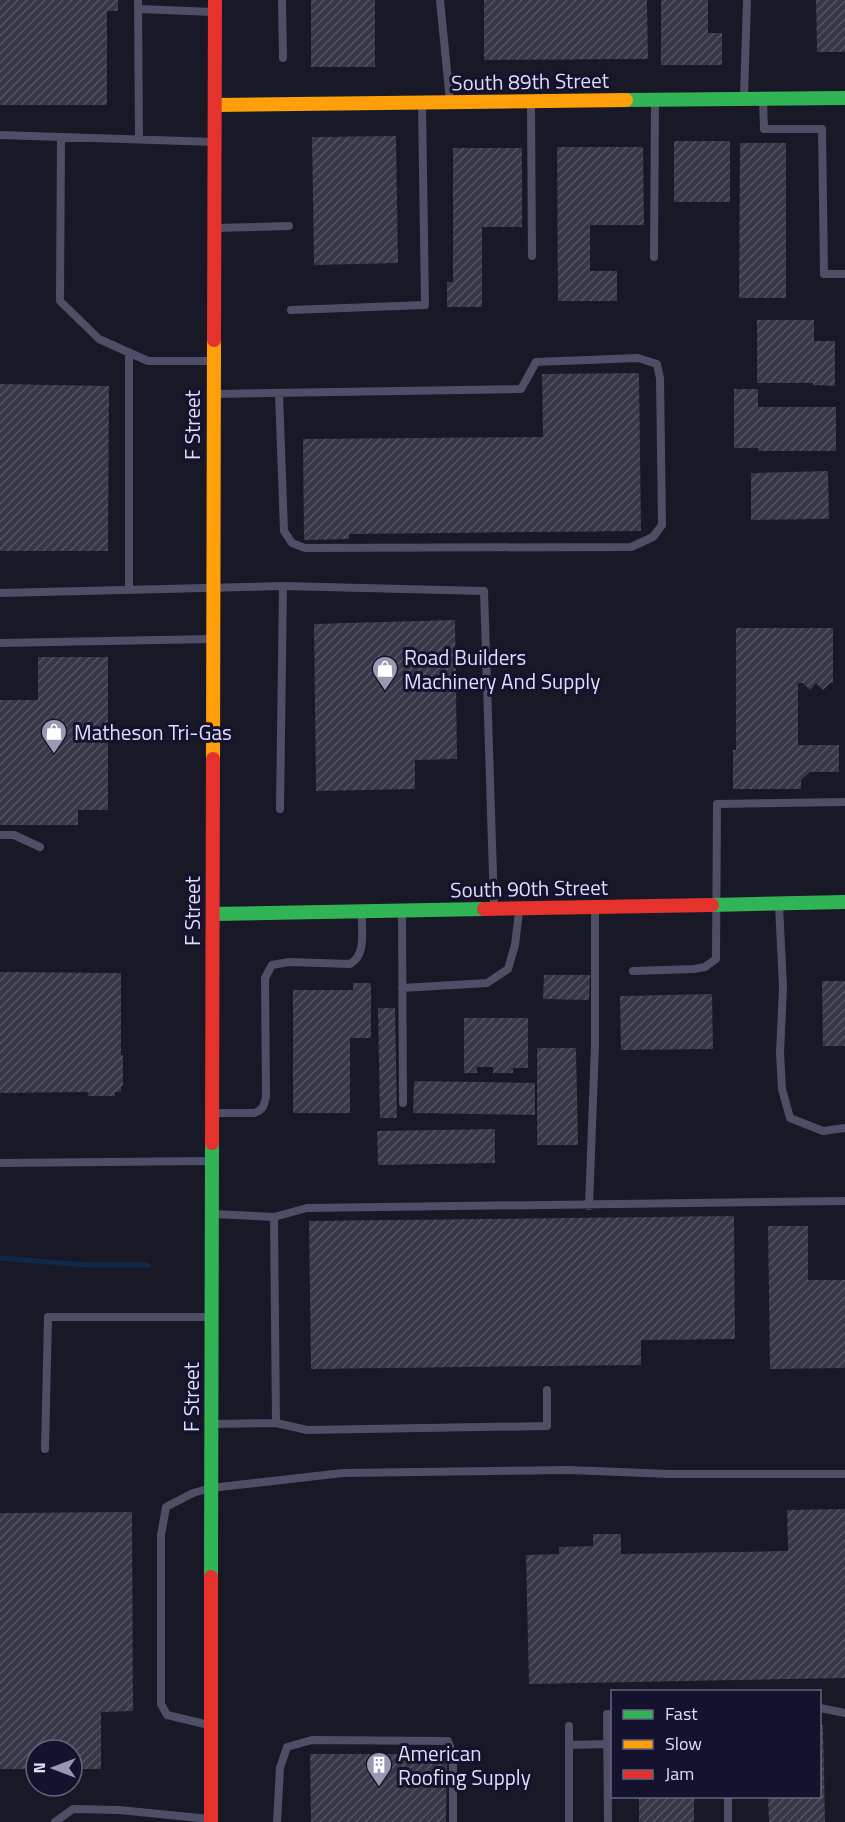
<svg xmlns="http://www.w3.org/2000/svg" width="845" height="1822" font-family="'Titillium Web',sans-serif">
<style>
.lines{fill:none;stroke-linecap:round;stroke-linejoin:round}
.stream{stroke:#10294a;stroke-width:5}
.building{fill:url(#building-hatch)}
.lane{stroke:#4e4e66;stroke-width:8}
.fast{stroke:#30b455;stroke-width:14}
.slow{stroke:#ff9f0a;stroke-width:14}
.jam{stroke:#e5322d;stroke-width:14}
.labels{text-anchor:middle;dominant-baseline:central;stroke-width:6;stroke-linejoin:round;paint-order:stroke}
.street-label{font-size:21px;fill:#dfdefe;stroke:#14122c}
.poi-label{font-size:21px;fill:#dfdefe;stroke:#14122c;text-anchor:start}
</style>
<defs>
<pattern id="building-hatch" width="6" height="6" patternUnits="userSpaceOnUse" patternTransform="scale(1.5)"><rect width="6" height="6" fill="#383747"/><path d="M-1 1l2-2M0 6l6-6M5 7l2-2" fill="none" stroke="#545463"/></pattern>
</defs>
<rect width="100%" height="100%" fill="#191826"/>
<g class="lines">
<path class="stream" d="M0,1258l86,7h62"/>
</g>
<path class="building" d="M0,0h118v11h-11v94h-107z
M311,0h64v67h-64z
M484,0h163l1,59 -164,1z
M661,0h47v33h14v32h-61z
M816,0h29v52h-28z
M396,136l2,127 -84,2 -2,-128z
M674,141h56v61h-56z
M740,143h46v155h-47z
M557,147h86l1,78h-54v46h27v30h-59z
M453,148h69v79h-40v80h-35v-25h6z
M757,320h57v21h21v45l-22,-1v-2h-56z
M639,373l2,158 -292,3v5l-45,1 -1,-101 240,-2 -1,-63z
M0,384l109,2 -1,165h-108z
M734,389h24v18h78v44h-78v-3h-24z
M828,471l1,48 -78,1v-47z
M455,620l2,139 -42,1v29l-99,2 -2,-167z
M736,628h97v55h-3l-7,7 -7,-7 -6,7 -7,-7h-5v62h41v27h-29l-9,8v9h-68v-39h3z
M38,657h70v153h-30v15h-78v-125h38z
M0,972l121,1v82h2v31h-2v6h-6v4h-27v-4l-88,1z
M544,975h46l-1,25 -46,-1z
M822,981h23v65h-22z
M353,983h18v55h-21v75h-57v-123h60z
M712,994l1,55 -92,1 -1,-54z
M378,1008h17l2,110h-17z
M464,1018h64v50h-15v5h-20v-6h-16v6h-13z
M537,1048h39l2,97h-41z
M414,1081l121,2v32l-122,-2z
M495,1129v34l-117,2 -1,-34z
M734,1216l1,123 -94,1v25l-330,4 -2,-148z
M768,1226h40v54h37v88l-75,1z
M845,1509v169l-316,6 -3,-129 33,-1v-7l34,-1v-12h28v20l167,-3 -1,-41z
M132,1512l1,199 -32,1v57h-29v-19h-36v19h-36v-256z
M820,1725h3l2,97h-56l-1,-26h52z
M310,1754h137l-1,68h-135z
M639,1796h55v26h-55z"/>
<g class="lines">
<path class="lane" d="M138,0l1,139
M282,0l1,58
M440,0l10,101
M138,9l76,3
M744,97l3,-97
M763,100l1,29h58l2,145h21
M531,104l1,152
M0,135l214,7
M61,137l-1,164 39,38 49,22h65
M215,228l74,-2
M654,257l1,-156
M291,310l134,-5 -3,-201
M214,394l307,-5 15,-27 102,-4 19,6 3,14 2,147 -9,12 -22,10 -326,1 -13,-5 -8,-12 -5,-138
M129,590v-237
M0,593l283,-7 201,5 10,315
M0,643l212,-4
M280,809l3,-223
M0,835h14l26,12
M779,905l4,82 -3,66 2,36 8,29 33,13 22,-3
M402,913l1,190
M633,971l61,-2 11,-2 11,-8 1,-155 128,-2
M402,988l85,-5 21,-14 7,-24 4,-34
M214,1113h40c10,-3 10,-8 12,-17l-1,-118 7,-13 17,-3 61,2c17,-9 11,-34 12,-51
M0,1163l211,-2
M589,1206l6,-160v-138
M274,1217l33,-9 538,-7
M276,1423l31,7 240,-4v-36
M213,1424l63,-1 -2,-206 -61,-3
M45,1449l3,-132h163
M820,1708l25,5
M209,1725l-42,-10 -6,-11v-169l5,-28 27,-14 18,-5 132,-15 226,-3 101,4h175
M569,1745l38,-1
M728,1796v26
M55,1822l18,-13 46,1 91,9
M277,1822l3,-54 7,-21 25,-7 136,1 5,13v68
M569,1822v-96
M608,1822l-1,-108h5"/>
<path class="fast" d="M626,100l219,-2
M712,905l133,-3
M213,914l271,-5
M211,1577l1,-434"/>
<path class="slow" d="M216,105l410,-5
M213,759l1,-419"/>
<path class="jam" d="M214,340l1,-340
M484,909l228,-4
M212,1143l1,-384
M211,1822v-245"/>
</g>
<defs>
<symbol id="shop-pin" viewBox="-11 -11 22 30"><path d="M0 17L-7.5 6A9.5 9.5 0 1 1 7.5 6Z" fill="#9a99b2" stroke="#14122c"/><path d="M-5-2.5h2.3a2.7 3.5 0 0 1 5.4 0H5L5.5 6h-11ZM-1.5-2.5h3a1.5 2.3 0 0 0-3 0Z" fill="#fff"/></symbol>
<symbol id="building-pin" viewBox="-11 -11 22 30"><path d="M0 17L-7.5 6A9.5 9.5 0 1 1 7.5 6Z" fill="#9a99b2" stroke="#14122c"/><path d="M-4-6H4V6H1V3H-1V6H-4ZM-2.5-4.3h1.7v1.8h-1.7ZM.8-4.3h1.7v1.8H.8ZM-2.5-1h1.7V.8h-1.7ZM.8-1h1.7V.8H.8Z" fill="#fff"/></symbol>
</defs>
<g fill-rule="evenodd">
<use href="#shop-pin" x="370" y="654" width="30" height="40"/>
<use href="#shop-pin" x="39" y="717" width="30" height="40"/>
<use href="#building-pin" x="364" y="1750" width="30" height="40"/>
</g>
<g class="labels">
<g class="street-label">
<text transform="translate(530 81) rotate(-1)">South 89th Street</text>
<text transform="translate(192 425) rotate(-90)">F Street</text>
<text transform="translate(529 888) rotate(-1)">South 90th Street</text>
<text transform="translate(192 911) rotate(-90)">F Street</text>
<text transform="translate(191 1397) rotate(-90)">F Street</text>
</g>
<g class="poi-label">
<text x="404" y="657">Road Builders<tspan x="404" dy="24">Machinery And Supply</tspan></text>
<text x="74" y="732">Matheson Tri-Gas</text>
<text x="398" y="1753">American<tspan x="398" dy="24">Roofing Supply</tspan></text>
</g>
</g>
<rect x="611" y="1690" width="210" height="108" fill="#14122c" stroke="#656480" stroke-width="1.5"/>
<rect x="623" y="1710" width="30" height="9" fill="#30b455" stroke="#656480" stroke-width="1.5"/>
<text x="665" y="1720" font-size="18" fill="#dfdefe">Fast</text>
<rect x="623" y="1740" width="30" height="9" fill="#ff9f0a" stroke="#656480" stroke-width="1.5"/>
<text x="665" y="1750" font-size="18" fill="#dfdefe">Slow</text>
<rect x="623" y="1770" width="30" height="9" fill="#e5322d" stroke="#656480" stroke-width="1.5"/>
<text x="665" y="1780" font-size="18" fill="#dfdefe">Jam</text>
<g transform="translate(54 1768) rotate(270)"><circle r="28" fill="#14122c" stroke="#656480" stroke-width="1.5"/>
<path d="M0-4.5L10 22L0 15L-10 22Z" fill="#9a99b2"/>
<text y="-9" font-size="16" font-weight="bold" text-anchor="middle" fill="#dfdefe">N</text>
</g>
</svg>
